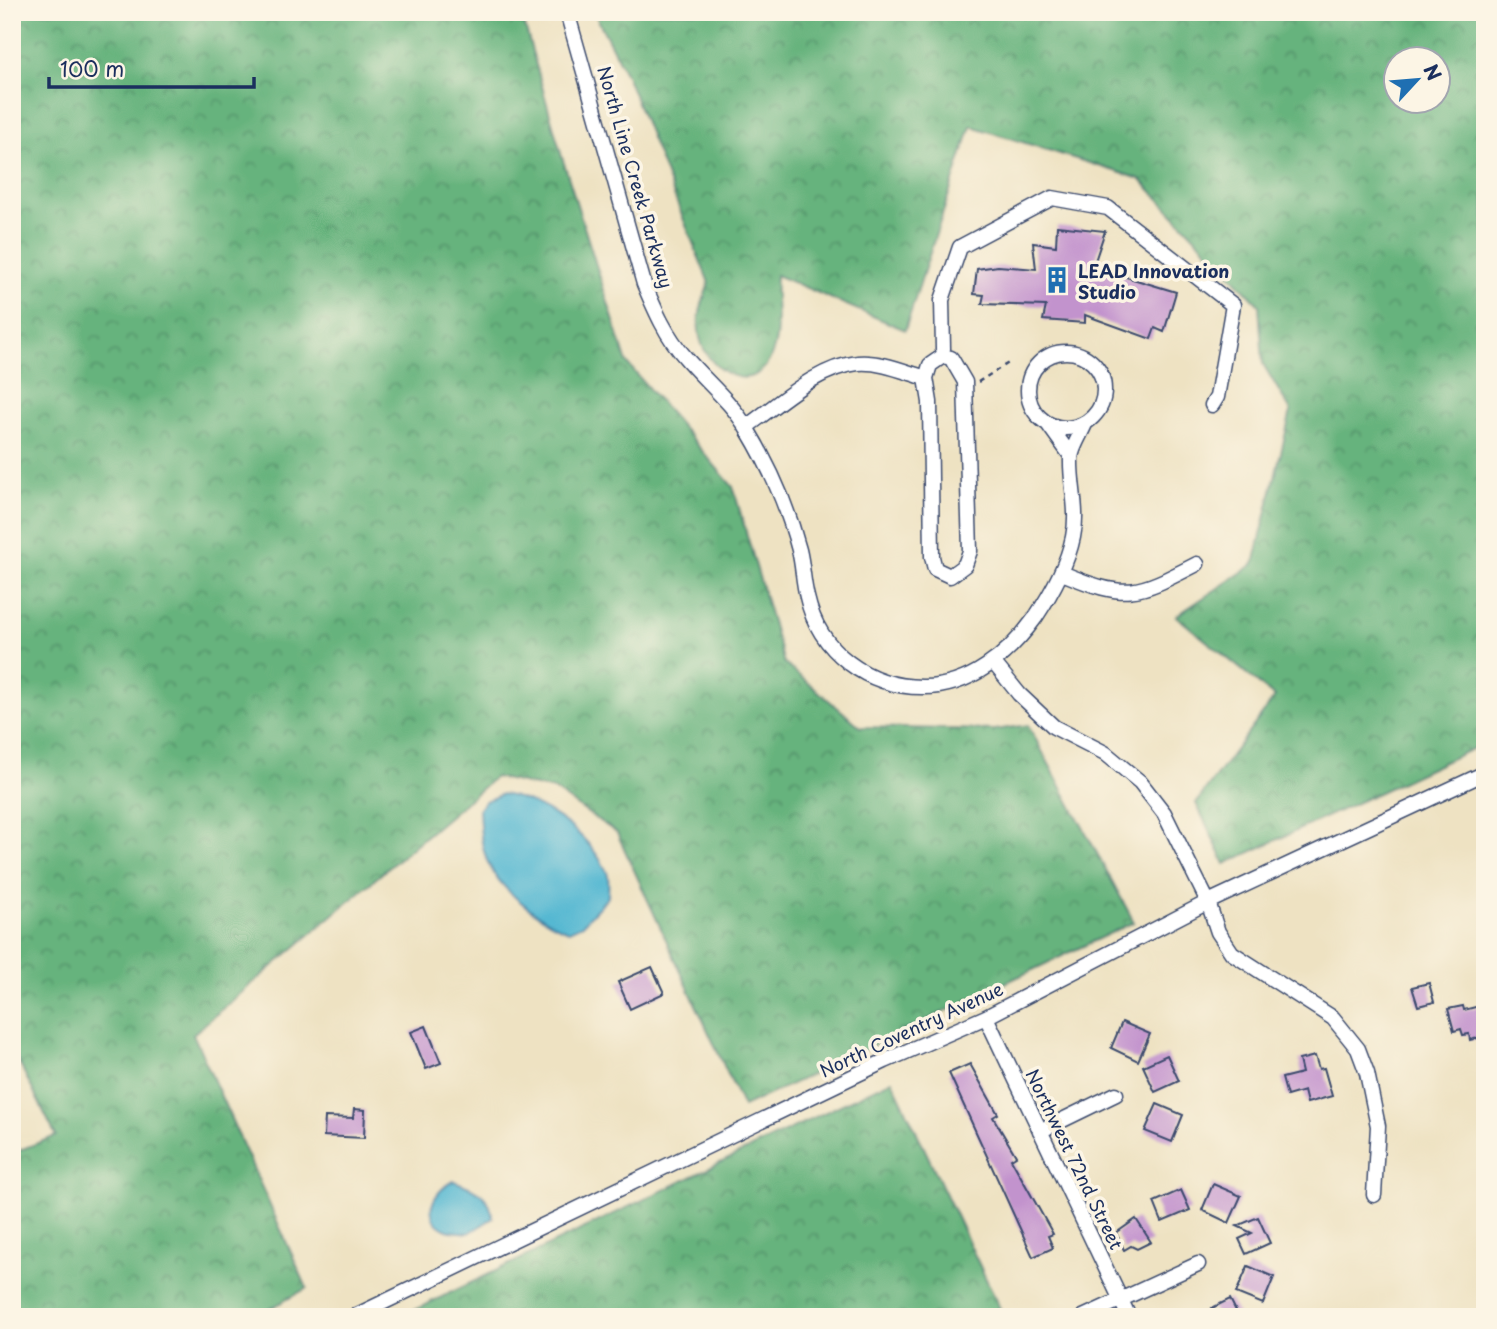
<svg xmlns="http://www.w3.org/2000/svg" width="1497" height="1329" font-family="'Playpen Sans',sans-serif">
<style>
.forest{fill:url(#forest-crowns);stroke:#40716e;stroke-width:2;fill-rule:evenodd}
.water{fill:#54b8d2;stroke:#387498;stroke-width:2}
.building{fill:#c293cd}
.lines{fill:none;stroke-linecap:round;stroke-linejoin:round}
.minor-casing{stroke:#3b4a6d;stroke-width:17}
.path{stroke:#3b4a6d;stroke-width:2.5;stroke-dasharray:5 5;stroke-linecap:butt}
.minor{stroke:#fff;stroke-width:14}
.labels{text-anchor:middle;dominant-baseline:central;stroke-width:7;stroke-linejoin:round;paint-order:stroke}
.street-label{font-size:18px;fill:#1b2f5e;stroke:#fcf5e5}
.poi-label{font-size:18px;font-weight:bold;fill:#1b2f5e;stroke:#fcf5e5;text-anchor:start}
</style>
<defs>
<pattern id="forest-crowns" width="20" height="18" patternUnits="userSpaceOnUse" patternTransform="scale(1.75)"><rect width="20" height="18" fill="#66b37d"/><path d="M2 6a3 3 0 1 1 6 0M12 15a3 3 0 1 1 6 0" fill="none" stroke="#53926a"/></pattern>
</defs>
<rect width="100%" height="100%" fill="#fcf5e5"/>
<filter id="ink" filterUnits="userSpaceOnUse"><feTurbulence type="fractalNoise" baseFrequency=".0143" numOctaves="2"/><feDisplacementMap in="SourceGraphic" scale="14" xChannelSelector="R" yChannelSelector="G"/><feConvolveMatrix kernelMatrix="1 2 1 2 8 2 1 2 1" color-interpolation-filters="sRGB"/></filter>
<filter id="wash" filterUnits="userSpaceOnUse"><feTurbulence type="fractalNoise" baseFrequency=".00686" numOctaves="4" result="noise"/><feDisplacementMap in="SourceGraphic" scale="28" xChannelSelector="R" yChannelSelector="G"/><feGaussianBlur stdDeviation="1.57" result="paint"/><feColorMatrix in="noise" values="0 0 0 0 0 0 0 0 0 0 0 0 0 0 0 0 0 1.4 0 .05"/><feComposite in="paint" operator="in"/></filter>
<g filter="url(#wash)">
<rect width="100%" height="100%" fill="#eee2c2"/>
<path class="forest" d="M22,12h499l41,145 65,206 106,124 51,176 77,64 134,3 33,-5 106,197 -391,185 -126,-274 -63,-43 -59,-13 -302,257 114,254 -52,29h-243v-164l44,-17 -44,-87v-1033z
M594,12h891v731l-260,121 -29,-61 79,-106 -99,-81 78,-52 37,-153 -28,-47 -4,-59 -119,-126 -169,-53 -66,204 -129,-55c-2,23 5,54 -3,76 -16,51 -71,20 -74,-20 -2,-16 5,-33 10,-48l-83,-208zM1396,60h42v42h-42z
M892,1080l112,237h-604z"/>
<path class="water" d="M502,794c42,8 84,37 104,76 4,7 2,19 2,27l-26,28 -13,6c-24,-8 -62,-36 -76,-59 -12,-18 -13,-42 -14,-63l6,-8z
M454,1181c22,8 35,12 39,37l-24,15c-7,-1 -15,-1 -22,-3 -28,-12 -13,-40 7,-49z"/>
<g id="blocks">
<path class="building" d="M1057,226l48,5 -12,36 83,25 -12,40 -9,-4 -4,11 -66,-24v8l-42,-3 3,-14 -64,-2 2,-9 -10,-1 3,-25 21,-3 38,3 -3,-26 23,3z
M652,967l12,26 -34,16 -12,-27z
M1429,983l5,19 -16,4 -6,-19z
M1483,1005l-1,32 -12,3 -1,-6 -6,1 -2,-6 -7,2 -6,-22 15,-3 1,4z
M1122,1022l28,12 -12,27 -27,-13z
M426,1026l15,37 -15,6 -15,-37z
M1167,1055l12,26 -24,11 -12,-26z
M1315,1056l4,13 5,-1 8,28 -25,7 -3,-12 -17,5 -5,-18 20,-5 -3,-13z
M970,1064l28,50 -5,3 23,39 -5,3 42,75 -5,2 5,12 -20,9 -84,-184z
M1157,1104l26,11 -11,27 -27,-11z
M354,1109l11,1 -1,28 -40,-2 1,-19 28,1z
M1213,1184l28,12 -12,27 -27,-13z
M1181,1190l9,20 -28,12 -8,-20z
M1258,1217l12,26 -24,11 -7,-15 13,-6 -15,-7z
M1136,1219l15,23 -14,7 -6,-3 -7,4 -8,-17z
M1248,1266l26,11 -11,27 -27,-11z
M1230,1299l9,18h-22l-5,-9z"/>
</g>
</g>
<g filter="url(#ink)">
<use href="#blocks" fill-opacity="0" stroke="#3b4a6d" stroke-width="2"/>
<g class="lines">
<defs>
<path id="minor" d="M567,12l77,272c11,26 22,52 41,73 20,24 47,45 62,72 23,38 41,79 52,121 4,16 4,32 8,47 12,55 61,90 115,90 47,1 87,-33 113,-69 16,-24 32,-52 38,-81 6,-27 -3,-52 -2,-79 1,-11 10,-24 14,-34
M943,349l-1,-49 18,-53 92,-49 56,10 125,97 -16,92 -5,8
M1028 390a38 38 0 1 1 76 0a38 38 0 1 1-76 0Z
M943,356l8,2 14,24 5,169 -5,14 -15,11 -15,-7 -3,-12 -2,-155 -4,-24 4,-13z
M1048,424l23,32
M746,427c33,-23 71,-60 112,-64 22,-2 47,9 68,15
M1062,573c65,27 73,23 135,-9
M994,663l25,31 35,33 51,26 35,29 24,31 44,89 10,30 14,21 101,65 25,31 9,24 11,53 -4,69
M986,1017l143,300
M1040,1131l76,-37
M353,1317l532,-256 101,-44 222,-115 277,-129
M1083,1317l115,-53"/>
</defs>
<use href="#minor" class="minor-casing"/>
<path class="path" d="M978,382l32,-20"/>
<use href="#minor" class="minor"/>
</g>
</g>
<defs>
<symbol id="building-bare" viewBox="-9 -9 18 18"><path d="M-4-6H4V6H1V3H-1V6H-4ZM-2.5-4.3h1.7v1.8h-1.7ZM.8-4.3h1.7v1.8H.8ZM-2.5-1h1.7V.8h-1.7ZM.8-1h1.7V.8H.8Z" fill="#1f6fb2" stroke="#fcf5e5" stroke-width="2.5" paint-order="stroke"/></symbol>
</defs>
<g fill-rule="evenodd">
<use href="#building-bare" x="1038" y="261" width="38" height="38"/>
</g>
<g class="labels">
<g class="street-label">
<text transform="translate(636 177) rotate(74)">North Line Creek Parkway</text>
<text transform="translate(911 1029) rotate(-25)">North Coventry Avenue</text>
<text transform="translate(1075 1159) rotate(64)">Northwest 72nd Street</text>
</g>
<g class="poi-label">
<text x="1078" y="270">LEAD Innovation<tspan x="1078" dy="21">Studio</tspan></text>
</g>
</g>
<rect width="1497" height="1329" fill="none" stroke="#fcf5e5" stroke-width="42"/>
<g transform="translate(1417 80) rotate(64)"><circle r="33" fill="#fcf5e5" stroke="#a2a6af" stroke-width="2"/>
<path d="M0-5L12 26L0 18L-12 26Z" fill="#1f6fb2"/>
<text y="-10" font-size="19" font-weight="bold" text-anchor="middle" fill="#1b2f5e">N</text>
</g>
<path d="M49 77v10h205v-10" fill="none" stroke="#1b2f5e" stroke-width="3.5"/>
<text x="60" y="77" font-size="21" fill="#1b2f5e" stroke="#fcf5e5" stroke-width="5" paint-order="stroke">100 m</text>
</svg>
